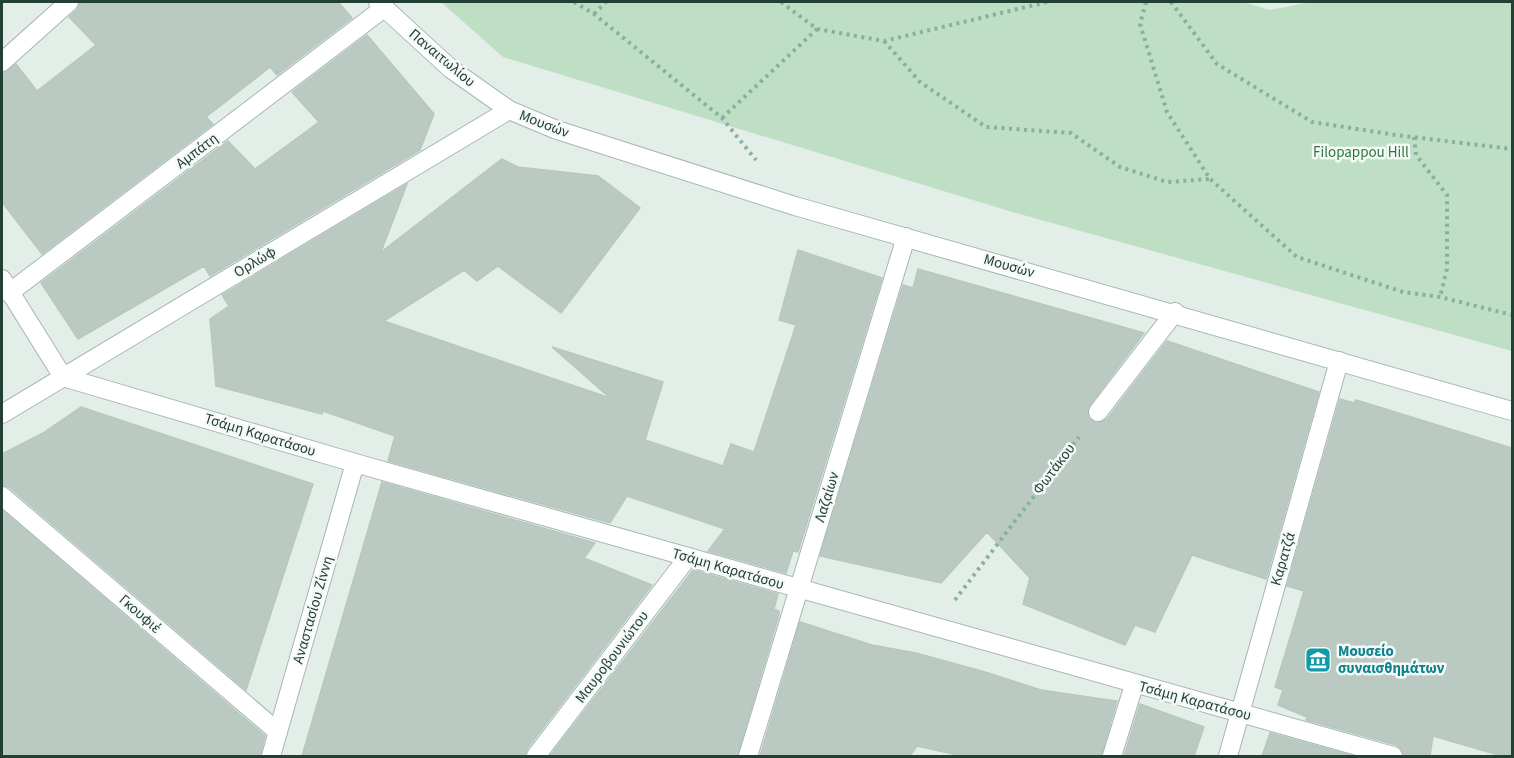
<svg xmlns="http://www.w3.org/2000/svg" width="1514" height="758" font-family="'Source Sans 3',sans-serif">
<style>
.green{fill:#bedfc3}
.building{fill:#bac9c1;stroke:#b7c8bf;stroke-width:1.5}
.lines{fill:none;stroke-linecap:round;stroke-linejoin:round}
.lane-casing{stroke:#a6b6af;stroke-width:20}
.street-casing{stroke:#a6b6af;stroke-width:20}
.secondary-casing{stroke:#a3baaf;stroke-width:20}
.path{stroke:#85b19f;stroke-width:4;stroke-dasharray:3 4.5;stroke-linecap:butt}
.lane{stroke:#fff;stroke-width:18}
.street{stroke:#fff;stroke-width:18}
.secondary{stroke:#fff;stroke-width:18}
.labels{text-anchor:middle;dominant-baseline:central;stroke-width:5;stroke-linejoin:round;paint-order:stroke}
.street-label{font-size:15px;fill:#234035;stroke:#f5faf7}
.park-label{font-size:15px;fill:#2d7742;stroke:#f5faf7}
.culture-label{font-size:15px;font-weight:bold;fill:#0d838f;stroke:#f5faf7;text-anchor:start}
</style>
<rect width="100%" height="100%" fill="#e4eee9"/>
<path class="green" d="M441,2h802l27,8 41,-8h201v349l-503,-140 -506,-154z"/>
<path class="building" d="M80,2h258l14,16 -75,57 -7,-8 -64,50 7,7 -171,130 -40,-52v-129l14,-9 21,27 59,-46 -27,-28 8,-7z
M367,35l67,79 -14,36 -210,126 -6,-10 -126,73 -37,-56 187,-142 27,28 64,-47 -27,-30z
M502,159l16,8 80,9 42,32 -79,105 -63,-47 -21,15 -13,-11 -80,51 226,77 -58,-51 111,35 -18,58 78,26 8,-22 23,8 42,-127 -17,-5 19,-70 84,28 -84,274 -5,-1 -7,22 -78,-22 17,-22 -98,-33 -17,27 -222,-62 7,-25 -72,-25 -1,3 -106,-28 -6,-67 19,-13 -7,-11 185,-111 -26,68z
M918,269l226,64 -55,73 -1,11 8,6 11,-4 60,-78 152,51 -53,187 -74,-24 -37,77 -20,-7 -10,20 -102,-41 7,-26 -43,-46 -46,51 -121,-27 83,-271 10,3z
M1340,399l14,4 2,-3 156,48v308h-10l-69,-20 -3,20h-26l-3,-7 -5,-4 -90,-25 1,-3 -29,-12 5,-15 -8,-3 29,-96 -17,-5z
M81,407l232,77 -67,206 -237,-203 -7,-2v-31l41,-21z
M382,482l213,61 -11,15 68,27 -125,164 -2,7h-223z
M2,510l263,226 -5,20h-258z
M693,570l85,24 -4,15 5,2v4l-42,141h-187z
M800,622l72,23 44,8 69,19 56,18 76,11 -16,55h-139l-45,-10 -7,10h-150z
M1140,704l64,23 -10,29h-70z
M1270,733l83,23h-91z"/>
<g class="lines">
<defs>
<path id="lane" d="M2,62l67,-60
M9,293l375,-285
M1098,412l77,-100
M2,496l276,236"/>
<path id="street" d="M2,279l61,98 292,86 1038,293
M2,414l507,-304
M271,756l84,-293
M536,756l152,-199
M748,756l158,-519
M1112,756l22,-71
M1228,756l111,-395"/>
<path id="secondary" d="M378,2l73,67 58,41 48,20 238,76 717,205"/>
</defs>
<use href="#lane" class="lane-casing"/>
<use href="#street" class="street-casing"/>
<use href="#secondary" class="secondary-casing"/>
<path class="path" d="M574,2l20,12 128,104 34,42
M781,2l36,27 67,12 163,-39
M1146,2l-6,22 27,88 43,67 87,78 106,35 37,5 72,18
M1171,2l46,62 95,58 84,13 116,14
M594,14l12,-12
M884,41l36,41 66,45 85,6 49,34 47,15 43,-3
M722,118l95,-89
M1414,137l2,18 31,40v74l-7,28
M955,600l124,-163"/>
<use href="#lane" class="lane"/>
<use href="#street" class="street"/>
<use href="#secondary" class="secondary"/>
</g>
<defs>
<symbol id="museum-square" viewBox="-11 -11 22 22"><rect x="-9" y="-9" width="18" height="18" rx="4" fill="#0f9aa8" stroke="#f5faf7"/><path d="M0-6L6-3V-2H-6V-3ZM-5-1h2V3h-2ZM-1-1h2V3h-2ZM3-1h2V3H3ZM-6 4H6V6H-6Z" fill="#fff"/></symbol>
</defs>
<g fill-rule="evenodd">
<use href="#museum-square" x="1303" y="645" width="30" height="30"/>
</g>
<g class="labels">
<g class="street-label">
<text transform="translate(442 58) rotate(40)">Παναιτωλίου</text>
<text transform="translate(544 124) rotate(21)">Μουσών</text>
<text transform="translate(197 151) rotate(-37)">Αμπάτη</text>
<text transform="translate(255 262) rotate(-31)">Ορλώφ</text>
<text transform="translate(1009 266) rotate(16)">Μουσών</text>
<text transform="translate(260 435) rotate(17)">Τσάμη Καρατάσου</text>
<text transform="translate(1054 469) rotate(-53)">Φωτάκου</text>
<text transform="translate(827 497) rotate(-73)">Λαζαίων</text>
<text transform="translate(1283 559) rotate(-74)">Καρατζά</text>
<text transform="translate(728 569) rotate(16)">Τσάμη Καρατάσου</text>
<text transform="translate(313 610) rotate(-74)">Αναστασίου Ζίννη</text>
<text transform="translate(140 614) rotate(41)">Γκουφιέ</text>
<text transform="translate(612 657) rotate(-53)">Μαυροβουνιώτου</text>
<text transform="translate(1195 701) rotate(15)">Τσάμη Καρατάσου</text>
</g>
<g class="park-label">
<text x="1361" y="152">Filopappou Hill</text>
</g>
<g class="culture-label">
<text x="1338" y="651">Μουσείο<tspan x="1338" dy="17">συναισθημάτων</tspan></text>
</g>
</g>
<rect width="1514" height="758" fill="none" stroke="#234035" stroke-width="6"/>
</svg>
